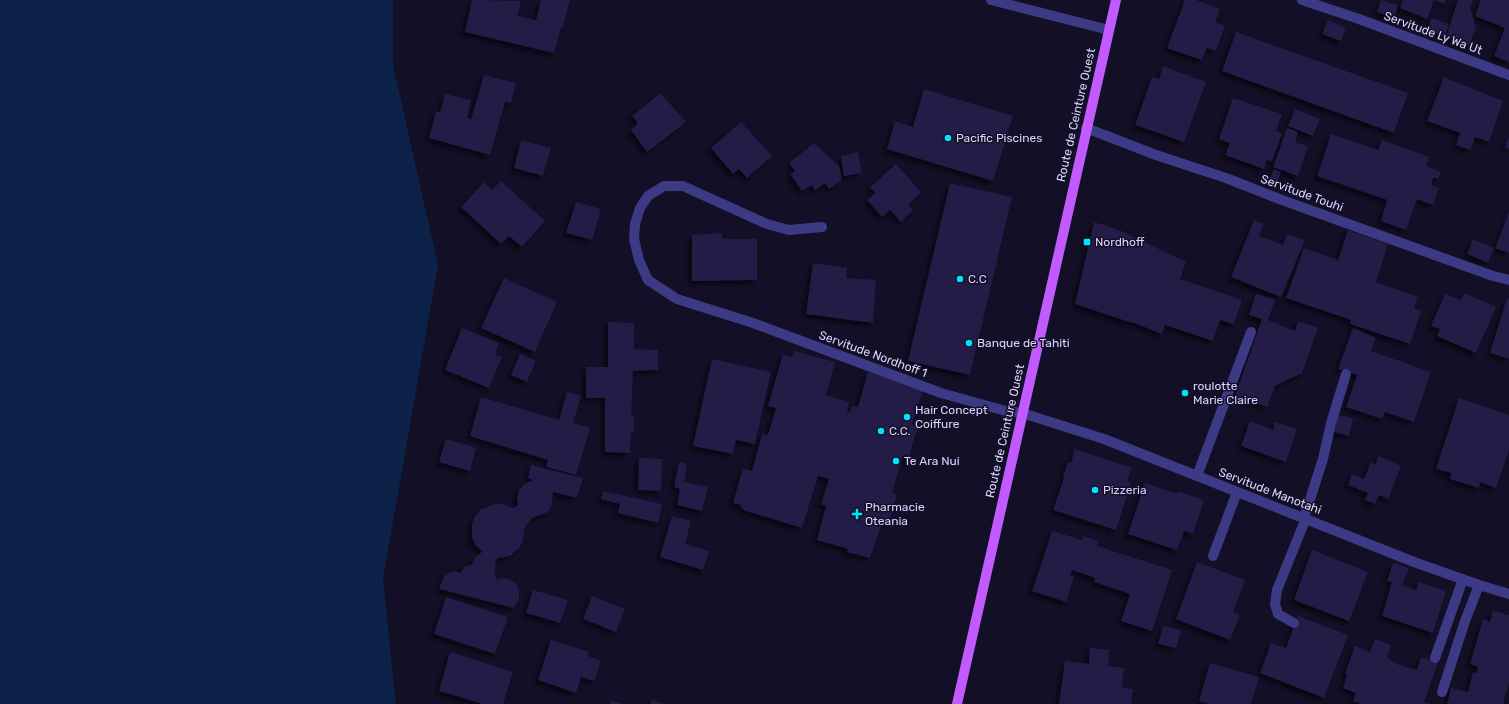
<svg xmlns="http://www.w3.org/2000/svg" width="1509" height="704" font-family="Rubik,sans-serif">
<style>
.water{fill:#0c2248}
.building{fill:#241b47;filter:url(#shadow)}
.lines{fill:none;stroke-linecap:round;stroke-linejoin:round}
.street{stroke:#3d3a85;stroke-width:10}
.primary{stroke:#c25bff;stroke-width:10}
.poi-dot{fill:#00e5ff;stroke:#130f26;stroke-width:1.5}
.labels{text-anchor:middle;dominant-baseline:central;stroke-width:3;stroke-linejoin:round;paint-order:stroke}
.street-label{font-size:12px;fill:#d9d4ff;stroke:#130f26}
.poi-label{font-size:12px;fill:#d9d4ff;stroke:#130f26;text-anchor:start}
</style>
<defs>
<filter id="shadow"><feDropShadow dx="-3.5" dy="3.5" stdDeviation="2" flood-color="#0009"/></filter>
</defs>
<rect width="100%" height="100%" fill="#130f26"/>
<path class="water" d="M0,0h393v65l45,200 -55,314 13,125h-396z"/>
<path class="building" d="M472,0l49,1 -4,15 19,4 5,-20h29l-7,27h-2l-7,26 -89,-21z
M1185,0h11l24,9 -5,13 10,4 -9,25 -9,-3 -5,12 -35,-12z
M1381,0l17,5 -4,13 -17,-6z
M1403,0h43l-2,4 -10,-4 -7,19 -27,-11z
M1458,0h15l-3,8 6,19 -7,18 -23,-8z
M1481,0h28v62l-15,-6 11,-28 -30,-12z
M1432,18l17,6 -4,13 -18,-7z
M1328,20l18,8 -5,13 -19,-7z
M1236,32l172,61 -14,40 -172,-62z
M1163,66l43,16 -22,60 -49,-17 17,-48 7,2z
M484,75l32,8 -5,20 -6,-1 -15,53 -61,-17 7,-27 4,1 5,-18 26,6 -4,18 4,1z
M1444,77l59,24 -14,41 -14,-5 -5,13 -14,-5 4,-12 -33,-12z
M924,89l89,27 -20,65 -106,-32 8,-28 18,6z
M660,93l26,29 -39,30 -16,-22 7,-7 -6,-7z
M1233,98l49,16 -6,17 6,3 -10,27 -5,-1 -3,9 -39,-14 5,-12 -11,-4z
M1295,109l25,10 -7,17 -25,-10z
M741,122l31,34 -25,22 -8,-9 -6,5 -22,-26z
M1287,128l11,4 -3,10 13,4 -10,30 -25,-9z
M1331,134l47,16 4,-10 47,17 -3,9 15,6 -3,7 -5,-2 -2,8 8,3 -6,17 -16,-6 -11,31 -25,-9 6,-21 -70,-24z
M1509,137v12l-4,-2z
M521,140l30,8 -8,28 -29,-8z
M814,143l25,23 3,14 -13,9 -4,-6 -10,7 -3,-5 -10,6 -12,-17 5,-3 -6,-8z
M858,152l4,21 -18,3 -3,-20z
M896,164l25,28 -13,13 5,5 -12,12 -11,-12 -8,7 -15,-17 8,-7 -5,-6z
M1274,169l7,3 -4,12 -8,-4z
M501,181l44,40 -23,26 -13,-11 -8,8 -40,-37 23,-25 8,8z
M950,183l62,14 -42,178 -62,-14z
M576,202l25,7 -9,31 -26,-7z
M1509,212v41l-14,-5z
M1254,220l10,4 -5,12 24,9 4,-11 18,6 -24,57 -50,-20z
M1094,222l25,8 67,32 -6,17 62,21 -8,24 -14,-4 -7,21 -48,-16 -3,9 -30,-12v1l-57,-19z
M1348,230l40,14 -12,38 42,15 -4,11 7,3 -11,33 -60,-20 1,-4 -65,-22 18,-50 34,12z
M721,233l2,6h34v41l-65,1v-46z
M1473,239l21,9 -6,15 -21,-9z
M813,263l34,5 -1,10 30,2 -3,43 -67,-9z
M504,278l53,24 -22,50 -54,-24z
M1464,293l32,14 -20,46 -39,-17 3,-7 -9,-3 14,-32 16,6z
M1256,294l19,6 -7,20 27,11 3,-10 20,7 -16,45 -27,13 -8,21 -32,-11 27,-77 -13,-4z
M1507,298l2,1v60l-19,-6z
M608,322l26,1v26l24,1v20l-25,1 -2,46 3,-1v15l-3,1 -1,21 -25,-1v-54h-19v-31h22z
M462,328l37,15 -4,11 7,3 -13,31 -44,-18z
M1353,328l23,10 -5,13 60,21 -17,50 -29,-10 -3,7 -36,-12 11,-32 -19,-6z
M794,351l41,11 -9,33 23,7 -2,9 3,1 2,-6 6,1 10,-35 55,17 -11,35 6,2 -9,30 -6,-1 -11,38 5,1 -9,31 -6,-2 -12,35 -23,-6 1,-3 -31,-9 9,-34 -5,-2 8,-25 -11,-3 -16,52 -59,-18v-2l-3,-1 1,-2 -8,-2 10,-35 9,3 10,-37 6,1 8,-27 -8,-2 15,-52 9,3z
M520,354l16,7 -9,21 -16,-7z
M712,359l59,13 -16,72 -19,-4 -3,14 -40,-8z
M567,392l14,4 -8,27 17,5 -14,47 -30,-8 2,-7 -78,-24 11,-39 78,23z
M1459,398l50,17v35l-13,38 -16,-6 -1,6 -29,-9 1,-6 -15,-4z
M1338,415l15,3 -4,18 -15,-4z
M1250,421l23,9 2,-8 22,7 -11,33 -45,-16z
M446,439l30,9 -6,23 -31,-9z
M1075,449l57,19 -5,13 4,2 -15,47 -63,-20 11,-32 -1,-1 5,-15 3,1z
M1379,456l22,10 -13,33 -9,-4 -4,9 -10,-4 3,-7 -20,-8 4,-11 12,5 7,-17 4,3z
M639,458l23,1 -1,32 -23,-1z
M679,462l8,2 -3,18 24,5 -6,24 -25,-6 3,-16 -6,-2z
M531,465l52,13 -6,20 -24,-6 -1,12 -2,6 -4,3 -14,5 -7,9 -2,14 -3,6 -10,9 -11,2 -4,3 1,5 -2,7 3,7 7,-2 7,2 6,5 2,7v7l-5,9 -75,-19 5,-13 10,-5 6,2 5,-7 6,-1 4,-8 6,-4 1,-2 -6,-5 -4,-8v-15l3,-7 5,-6 15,-6h8l10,4 5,-3 -1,-7 2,-8 5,-6 9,-4 -5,-2z
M1145,483l32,11v-3l27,9 -11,34 -9,-3 -7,19 -49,-16z
M603,491l59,13 -4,19 -40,-10 2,-9 -19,-5z
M672,516l19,5 -6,23 24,7 -6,19 -43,-13z
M1052,531l30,9 1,-4 15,5 -1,5 75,24 -20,61 -31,-10 9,-27 -36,-12 1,-4 -23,-8 -2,5 4,1 -8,26 -34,-11z
M1312,550l56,22 -19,49 -55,-21z
M1197,562l48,18 -12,32 7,3 -10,25 -54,-21z
M1393,563l16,5 -7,17 14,5 3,-8 27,9 -13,42 -51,-17 10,-34 -5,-1z
M533,590l35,10 -8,23 -34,-10z
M592,596l33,13 -9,23 -33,-13z
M446,597l62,20 -13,37 -61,-20z
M1493,611l16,4v68l-6,21h-56l4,-16 17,4 5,-20 4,1 1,-6 -8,-3 13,-45 7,3z
M1298,616l50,19 -24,63 -64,-25 11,-30 15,5z
M1163,626l18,4 -5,18 -18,-4z
M1375,639l16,6 -4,13 12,7 18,5 4,-13 17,6 -14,39 5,2h-68l-8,-3 3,-8 -13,-5 4,-13 -2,-1 10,-28 15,6z
M551,640l38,12 -1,4 13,5 -7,20 -13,-4 -5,16 -38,-13z
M1090,648l19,2 -1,16 16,2 -2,20 11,1 -2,15h-72l6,-43 24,3z
M450,652l63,20 -10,32h-20l-44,-13z
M1210,663l49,14 -8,27h-41l-11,-3z
M652,699l12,5h-14z
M611,700l11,4h-12z"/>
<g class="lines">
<path class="street" d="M991,0l118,30
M1302,0l57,19 150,56
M1086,128l70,27 70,23 56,22 211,76 16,4
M822,227l-33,3 -22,-6 -84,-38h-19l-16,10 -8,12 -5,16 -1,15 5,21 9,20 29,19 76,24 188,70 65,18 16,2 82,26 310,123 65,23 30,9
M1197,476l54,-144
M1304,518l19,-59 8,-36 15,-49
M1213,556l24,-64
M1294,623l-16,-9 -3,-10 2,-14 29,-72
M1435,658l28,-79
M1442,692l23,-71 14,-36"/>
<path class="primary" d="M957,704l159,-704"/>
</g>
<g class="poi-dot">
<circle cx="948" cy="138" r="4"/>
<rect x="1083" y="238" width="8" height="8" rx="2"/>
<circle cx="960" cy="279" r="4"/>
<circle cx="969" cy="343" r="4"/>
<circle cx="1185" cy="393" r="4"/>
<circle cx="907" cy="417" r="4"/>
<circle cx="881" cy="431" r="4"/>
<circle cx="896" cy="461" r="4"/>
<circle cx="1095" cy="490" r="4"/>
<path d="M855 508h4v4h4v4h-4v4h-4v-4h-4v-4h4z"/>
</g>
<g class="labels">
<g class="street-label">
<text transform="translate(1433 33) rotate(20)">Servitude Ly Wa Ut</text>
<text transform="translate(1076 115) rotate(-77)">Route de Ceinture Ouest</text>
<text transform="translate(1302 193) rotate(20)">Servitude Touhi</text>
<text transform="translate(873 354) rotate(20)">Servitude Nordhoff 1</text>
<text transform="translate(1005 431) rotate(-77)">Route de Ceinture Ouest</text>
<text transform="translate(1270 491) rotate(21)">Servitude Manotahi</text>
</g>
<g class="poi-label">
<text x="956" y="138">Pacific Piscines</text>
<text x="1095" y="242">Nordhoff</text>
<text x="968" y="279">C.C</text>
<text x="977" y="343">Banque de Tahiti</text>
<text x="1193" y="386">roulotte<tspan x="1193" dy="14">Marie Claire</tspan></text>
<text x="915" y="410">Hair Concept<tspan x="915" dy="14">Coiffure</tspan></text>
<text x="889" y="431">C.C.</text>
<text x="904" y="461">Te Ara Nui</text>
<text x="1103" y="490">Pizzeria</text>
<text x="865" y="507">Pharmacie<tspan x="865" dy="14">Oteania</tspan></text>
</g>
</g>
</svg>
